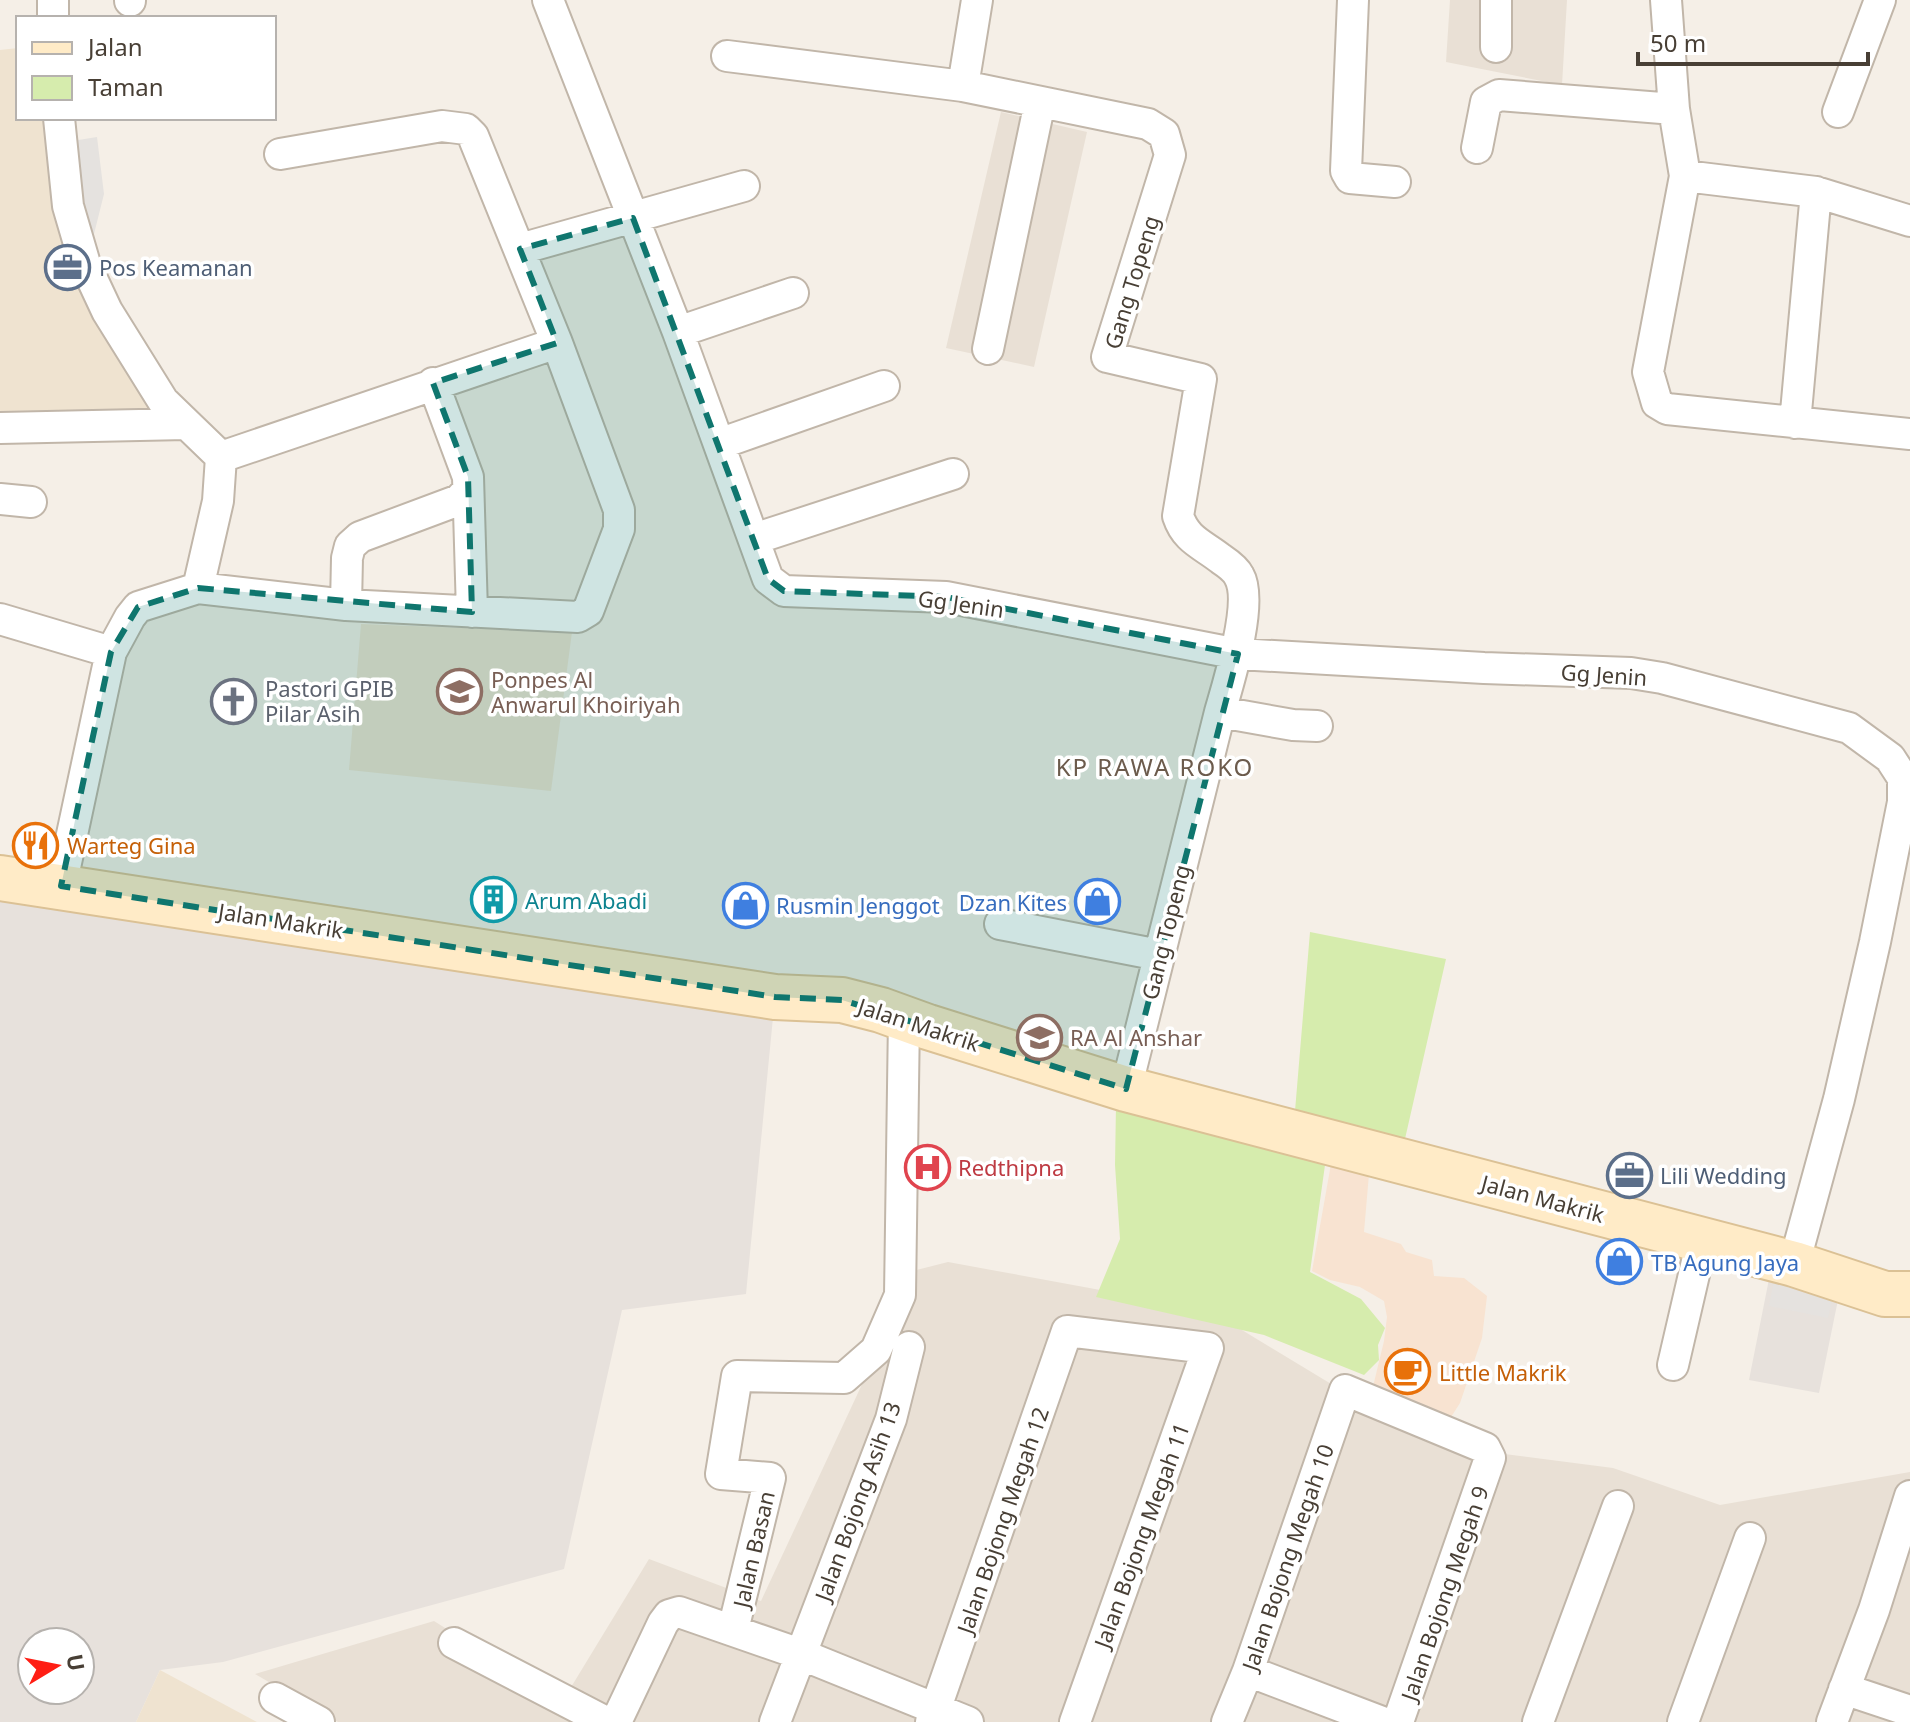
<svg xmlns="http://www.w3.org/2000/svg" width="1910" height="1722" font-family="'Noto Sans',sans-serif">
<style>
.residential{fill:#e9e0d5}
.commercial{fill:#f8e3d1}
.industrial{fill:#e7e1dc;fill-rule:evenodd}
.education{fill:#efe3d0}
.green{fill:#d6ecad}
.parking{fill:#e5e2df}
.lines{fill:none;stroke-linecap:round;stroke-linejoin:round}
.street-casing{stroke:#c1b6a9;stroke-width:34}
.secondary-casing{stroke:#dbc195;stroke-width:48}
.street{stroke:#fff;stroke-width:30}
.secondary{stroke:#ffebc7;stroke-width:44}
.marked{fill:#0f766e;fill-opacity:0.2;stroke:#0f766e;stroke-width:6;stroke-dasharray:16 10;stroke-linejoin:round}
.labels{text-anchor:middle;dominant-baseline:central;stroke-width:7;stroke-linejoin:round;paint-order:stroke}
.service-label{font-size:22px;fill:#4e5e75;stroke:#fff;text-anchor:start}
.street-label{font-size:22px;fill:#483f35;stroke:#fff}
.education-label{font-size:22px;fill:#785e54;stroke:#fff;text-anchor:start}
.worship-label{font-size:22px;fill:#5b616d;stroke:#fff;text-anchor:start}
.food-label{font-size:22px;fill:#c56008;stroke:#fff;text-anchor:start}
.culture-label{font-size:22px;fill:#0d838f;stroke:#fff;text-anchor:start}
.shop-label{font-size:22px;fill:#366cbe;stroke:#fff;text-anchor:start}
.health-label{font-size:22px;fill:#be3a42;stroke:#fff;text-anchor:start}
.neighbourhood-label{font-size:24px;letter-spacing:2px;fill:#6c5b4c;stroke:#fff}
</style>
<rect width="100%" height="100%" fill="#f5efe7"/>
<path class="residential" d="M1450,0h117l-5,85 -116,-23z
M1001,112l86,20 -53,235 -88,-19z
M948,1262l261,48 147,89 125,52 132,17 107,37 190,-33v250h-1572l-83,-48 179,-53 128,81 87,-143 112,42 110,-236 18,-88z"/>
<path class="commercial" d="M1331,1164l38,10 -5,58 37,12 5,8 26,8 2,16 30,2 23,18 -5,42 -22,65 -16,25 -74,-29 14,-58 3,-24 -3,-16 -24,-14 -30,-7 -18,-9z"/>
<path class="industrial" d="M0,896l775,101 -29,297 -124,16 -58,259 -341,93 -63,8 -24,52h-136zM32,1642h48v48h-48z
M1770,1274l70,16 -21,103 -70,-13z"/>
<path class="education" d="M18,48v70h32l13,119 101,183 -164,2v-372z
M361,624l211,8 -21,159 -202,-21z
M160,1670l97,52h-121z"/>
<path class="green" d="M1310,932l136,27 -44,193 -108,-29z
M1116,1105l209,60 -15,107 51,27 24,29 -7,17 1,15 -15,15 -100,-40 -168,-38 24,-58 -5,-74z"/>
<path class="parking" d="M97,137l7,57 -10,40 -13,4 -15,-96z
M1774,1280l60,11 -6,27 -59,-12z"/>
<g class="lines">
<defs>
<path id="street" d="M53,0v18
M548,0l130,332 90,247 16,12 162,6 292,57 246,14 147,5 31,5 187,50 41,30 13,20v24l-28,140 -36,157 -45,165
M977,0l-14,86 185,38 16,10 6,21 -63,202 94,22 -23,137c8,24 24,28 43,43 6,4 15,11 18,17 15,26 -11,108 -19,136l-94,377
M1353,0l-7,171 4,7 45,4
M1666,0l8,109 11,67 -37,196 9,31 10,6 243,25
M130,1v-1
M1496,47v-47
M727,56l236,30
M1838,112l42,-112
M59,118l9,88 17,58 22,47 56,90 58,56 -3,44 -20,87 -60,19 -8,10 -19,35 -50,234
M1477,148l9,-46 13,-7 175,14
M1685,176l131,16 94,29
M520,249l224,-63
M678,332l115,-39
M988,349l52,-247
M433,383l35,94 4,135
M1795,423l21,-231
M0,428l186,-4
M719,444l165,-58
M221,457l336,-114
M0,499l31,3
M754,539l199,-65
M198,588l148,17 232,12 10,-6 31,-82v-19l-62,-167 -84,-207 -7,-7 -24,-3 -162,28
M346,605l1,-47 3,-12 10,-9 99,-37 9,-10
M0,619l111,33
M1220,712l73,13 24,1
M1000,924l159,31
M1673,1365l29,-125
M733,1630l37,-152 -49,-4 16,-98 107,2 32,-28 24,-55 4,-277
M454,1643l152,79
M1248,1671l134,51
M1844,1689l66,22
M275,1698l44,24
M616,1722l47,-99 6,-8 10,-3 121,42 168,68
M775,1722l116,-303 18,-72
M931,1722l136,-391 141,17 -133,374
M1227,1722l21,-51 97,-281 140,58 5,10 -92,264
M1538,1722l80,-216
M1683,1722l67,-184
M1832,1722l42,-112 36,-114"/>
<path id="secondary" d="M0,878l775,119 67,3 39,10 47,17 198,62 668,175 91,30h25"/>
</defs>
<use href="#street" class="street-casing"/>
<use href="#secondary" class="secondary-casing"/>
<use href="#street" class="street"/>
<use href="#secondary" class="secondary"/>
</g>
<path class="marked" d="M633,218l135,361 16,12 162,6 292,57 -112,435 -284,-89 -67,-3 -714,-111 50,-234 27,-45 60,-19 274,24 -4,-135 -35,-94 124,-40 -37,-94z"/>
<defs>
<symbol id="office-ring" viewBox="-11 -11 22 22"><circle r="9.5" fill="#fff" stroke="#5c6f8a" stroke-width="1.5"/><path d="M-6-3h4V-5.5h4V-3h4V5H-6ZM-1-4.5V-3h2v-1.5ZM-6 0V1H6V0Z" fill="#5c6f8a"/></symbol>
<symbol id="school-ring" viewBox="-11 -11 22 22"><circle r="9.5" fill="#fff" stroke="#8d6e63" stroke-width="1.5"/><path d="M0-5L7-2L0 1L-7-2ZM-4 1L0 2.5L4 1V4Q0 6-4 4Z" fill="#8d6e63"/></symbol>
<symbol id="church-ring" viewBox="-11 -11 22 22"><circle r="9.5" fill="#fff" stroke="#6b7280" stroke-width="1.5"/><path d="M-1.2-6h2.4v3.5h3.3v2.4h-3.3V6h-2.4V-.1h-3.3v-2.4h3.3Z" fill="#6b7280"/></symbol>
<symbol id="restaurant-ring" viewBox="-11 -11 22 22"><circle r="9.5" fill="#fff" stroke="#e8710a" stroke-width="1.5"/><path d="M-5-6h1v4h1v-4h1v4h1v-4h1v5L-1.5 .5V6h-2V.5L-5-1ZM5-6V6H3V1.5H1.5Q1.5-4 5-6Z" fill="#e8710a"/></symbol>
<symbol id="building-ring" viewBox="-11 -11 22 22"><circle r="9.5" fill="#fff" stroke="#0f9aa8" stroke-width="1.5"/><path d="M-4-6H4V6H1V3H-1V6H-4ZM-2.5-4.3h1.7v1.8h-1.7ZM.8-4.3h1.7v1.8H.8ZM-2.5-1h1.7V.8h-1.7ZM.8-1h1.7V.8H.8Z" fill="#0f9aa8"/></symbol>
<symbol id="shop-ring" viewBox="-11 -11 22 22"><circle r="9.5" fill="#fff" stroke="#3f7fe0" stroke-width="1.5"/><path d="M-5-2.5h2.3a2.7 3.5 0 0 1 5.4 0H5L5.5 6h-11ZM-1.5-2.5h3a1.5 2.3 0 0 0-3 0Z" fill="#3f7fe0"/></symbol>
<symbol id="hospital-ring" viewBox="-11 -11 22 22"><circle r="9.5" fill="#fff" stroke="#e0444e" stroke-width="1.5"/><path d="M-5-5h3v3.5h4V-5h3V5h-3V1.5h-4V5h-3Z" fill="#e0444e"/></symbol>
<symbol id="cafe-ring" viewBox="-11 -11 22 22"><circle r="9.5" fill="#fff" stroke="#e8710a" stroke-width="1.5"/><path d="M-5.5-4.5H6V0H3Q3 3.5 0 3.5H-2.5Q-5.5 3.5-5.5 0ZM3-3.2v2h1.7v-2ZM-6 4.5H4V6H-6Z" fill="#e8710a"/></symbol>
</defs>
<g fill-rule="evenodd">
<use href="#office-ring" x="42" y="242" width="51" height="51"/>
<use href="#school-ring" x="434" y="666" width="51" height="51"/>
<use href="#church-ring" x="208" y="676" width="51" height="51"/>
<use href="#restaurant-ring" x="10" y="820" width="51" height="51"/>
<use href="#building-ring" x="468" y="874" width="51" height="51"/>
<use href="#shop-ring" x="1072" y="876" width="51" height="51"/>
<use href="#shop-ring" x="720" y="880" width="51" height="51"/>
<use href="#school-ring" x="1014" y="1012" width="51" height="51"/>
<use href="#hospital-ring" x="902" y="1142" width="51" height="51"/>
<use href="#office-ring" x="1604" y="1150" width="51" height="51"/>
<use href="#shop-ring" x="1594" y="1236" width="51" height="51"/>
<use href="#cafe-ring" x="1382" y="1346" width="51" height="51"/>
</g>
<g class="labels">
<g class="service-label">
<text x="99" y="267">Pos Keamanan</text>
<text x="1660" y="1175">Lili Wedding</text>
</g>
<g class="street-label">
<text transform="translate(1131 282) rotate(-73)">Gang Topeng</text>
<text transform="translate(961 603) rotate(8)">Gg Jenin</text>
<text transform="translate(1604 674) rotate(4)">Gg Jenin</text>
<text transform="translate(281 920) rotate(9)">Jalan Makrik</text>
<text transform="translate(1165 932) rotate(-76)">Gang Topeng</text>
<text transform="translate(919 1024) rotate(18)">Jalan Makrik</text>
<text transform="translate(1543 1198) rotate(15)">Jalan Makrik</text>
<text transform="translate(857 1501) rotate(-70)">Jalan Bojong Asih 13</text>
<text transform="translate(1002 1520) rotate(-71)">Jalan Bojong Megah 12</text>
<text transform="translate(1141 1535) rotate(-70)">Jalan Bojong Megah 11</text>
<text transform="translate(753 1549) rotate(-77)">Jalan Basan</text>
<text transform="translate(1287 1557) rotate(-71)">Jalan Bojong Megah 10</text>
<text transform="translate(1444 1593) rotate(-71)">Jalan Bojong Megah 9</text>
</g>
<g class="education-label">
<text x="491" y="679">Ponpes Al<tspan x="491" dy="25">Anwarul Khoiriyah</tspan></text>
<text x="1070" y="1037">RA Al Anshar</text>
</g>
<g class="worship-label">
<text x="265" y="688">Pastori GPIB<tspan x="265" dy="25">Pilar Asih</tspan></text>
</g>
<g class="food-label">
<text x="67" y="845">Warteg Gina</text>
<text x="1439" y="1372">Little Makrik</text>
</g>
<g class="culture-label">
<text x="525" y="900">Arum Abadi</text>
</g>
<g class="shop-label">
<text x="1067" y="902" text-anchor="end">Dzan Kites</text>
<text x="776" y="905">Rusmin Jenggot</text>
<text x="1651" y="1262">TB Agung Jaya</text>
</g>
<g class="health-label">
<text x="958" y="1167">Redthipna</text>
</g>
<g class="neighbourhood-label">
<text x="1155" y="766">KP RAWA ROKO</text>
</g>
</g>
<rect x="16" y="16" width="260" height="104" fill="#ffffff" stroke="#b6b2ae" stroke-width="2"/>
<rect x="32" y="42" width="40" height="12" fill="#ffebc7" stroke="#b6b2ae" stroke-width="2"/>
<text x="88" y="56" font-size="24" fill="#483f35">Jalan</text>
<rect x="32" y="76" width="40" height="24" fill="#d6ecad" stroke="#b6b2ae" stroke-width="2"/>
<text x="88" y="96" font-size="24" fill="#483f35">Taman</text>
<g transform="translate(56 1666) rotate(80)"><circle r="38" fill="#ffffff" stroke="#b6b2ae" stroke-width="2"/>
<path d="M0-6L14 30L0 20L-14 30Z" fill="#ff1e14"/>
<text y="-12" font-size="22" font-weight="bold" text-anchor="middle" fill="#483f35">U</text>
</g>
<path d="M1638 52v12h230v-12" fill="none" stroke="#483f35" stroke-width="4"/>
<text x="1650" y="52" font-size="24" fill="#483f35" stroke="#ffffff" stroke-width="6" paint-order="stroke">50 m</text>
</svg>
